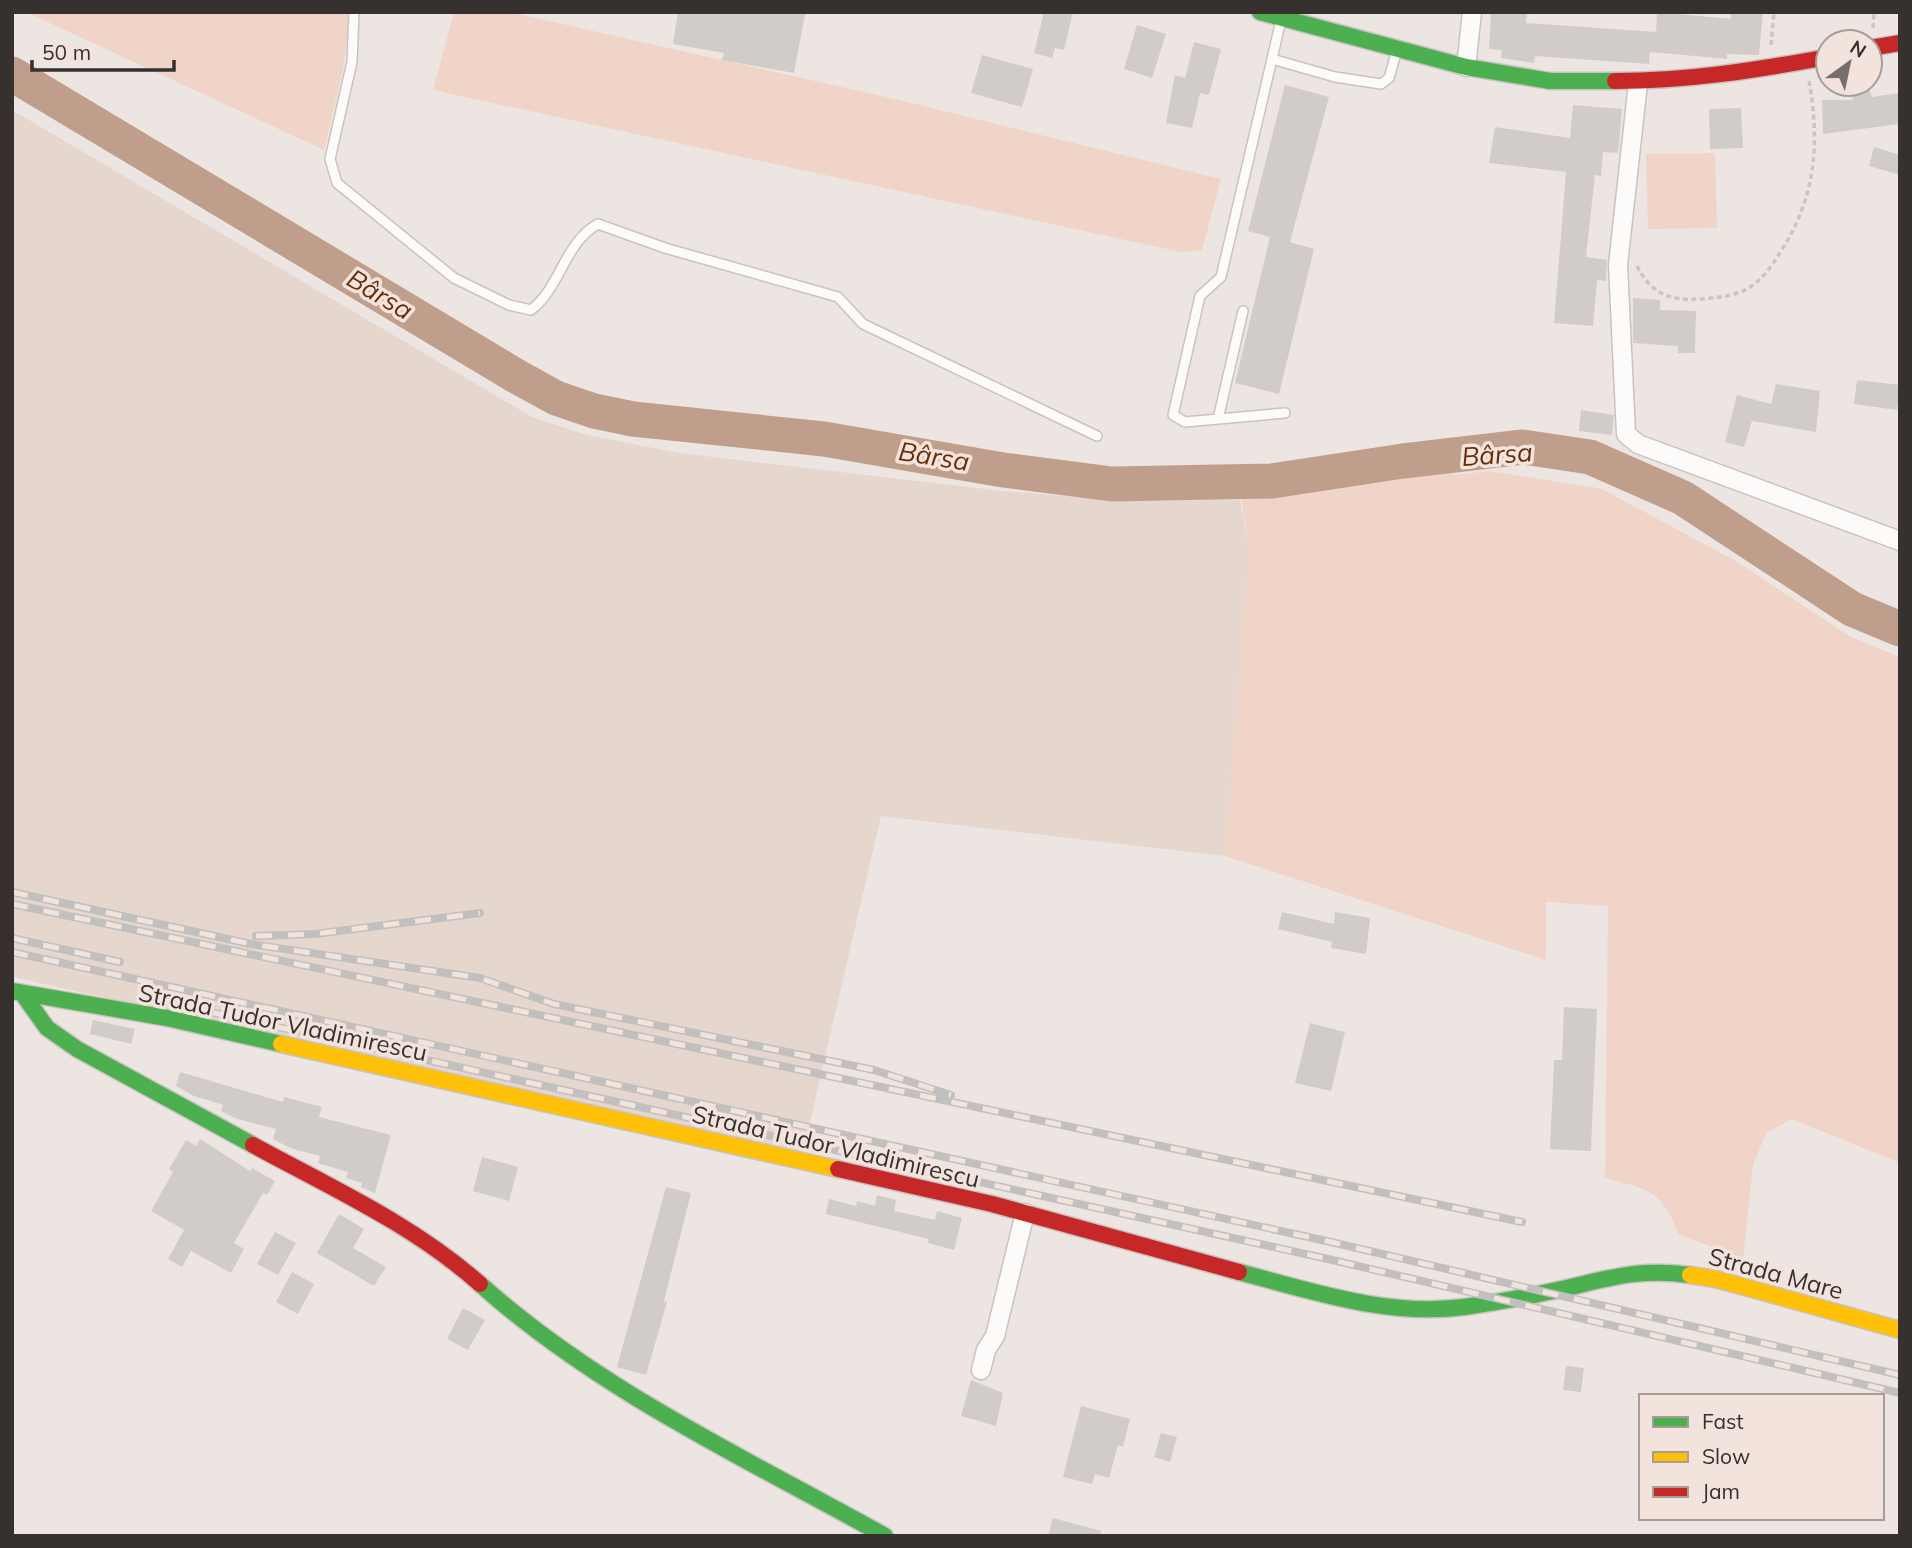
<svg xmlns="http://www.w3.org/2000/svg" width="1912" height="1548" font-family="Mulish,sans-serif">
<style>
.built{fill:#e5d6ce}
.green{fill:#f0d4c7}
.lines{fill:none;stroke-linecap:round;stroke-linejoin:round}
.river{stroke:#c09e8c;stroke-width:35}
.building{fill:#d2ccc9}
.lane-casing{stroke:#c9c3c0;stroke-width:12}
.street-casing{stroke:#c9c3c0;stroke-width:21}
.fast-casing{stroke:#c9c3c0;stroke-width:19}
.slow-casing{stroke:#c9c3c0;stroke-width:19}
.jam-casing{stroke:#c9c3c0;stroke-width:19}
.path{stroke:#c8c6c4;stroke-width:3.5;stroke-dasharray:5 3.5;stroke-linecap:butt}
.lane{stroke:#fcfbfa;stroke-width:9}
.street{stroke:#fcfbfa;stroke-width:18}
.fast{stroke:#4caf50;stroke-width:16}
.slow{stroke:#ffc107;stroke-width:16}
.jam{stroke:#c62828;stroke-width:16}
.rail-casing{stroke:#c2c0be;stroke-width:8}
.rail{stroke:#f2e4dc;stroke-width:5;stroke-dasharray:16;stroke-linecap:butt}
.labels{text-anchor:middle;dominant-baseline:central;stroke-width:7;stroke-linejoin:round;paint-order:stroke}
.street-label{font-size:24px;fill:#36302e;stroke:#f2e4dc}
.water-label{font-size:26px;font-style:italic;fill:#672d06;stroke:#f2e4dc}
</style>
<rect width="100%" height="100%" fill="#ede5e1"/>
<path class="built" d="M12,110l520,307 55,18 92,18 323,38 132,10 106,-1 9,49 -24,307 -344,-40 -78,336 -791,-175z"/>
<path class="green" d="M26,12h332l-9,11 -6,46 -19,81z
M454,12h55l390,88 322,79 -19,71 -21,2 -748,-162z
M1715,153l2,75 -69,1 -2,-75z
M1453,437l-1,38 37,-4 113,18 132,71 117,77 49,20v506l-108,-44 -26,14 -13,32 -10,94 -65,-25c-14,-43 -33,-46 -73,-56l3,-272 -62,-4v58l-321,-104 24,-307 -12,-79z"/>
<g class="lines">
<path class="river" d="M12,74l504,302 40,22 38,13 39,8 191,20 179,31 109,14 160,-3 131,-20 120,-14 67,10 93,41 169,111 48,20"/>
</g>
<path class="building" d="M678,12l127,2 -11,59 -72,-13 2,-7 -51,-9z
M1044,12h29l-9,38 -9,-2 -3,10 -18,-5z
M1491,12h36l-1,11 130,9 1,-20 74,7v-7h32l-4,43 -32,-1v5l-77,-7 -1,12 -114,-8 -1,7 -33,-5 1,-8 -13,-1z
M1137,25l29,9 -14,44 -28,-9z
M1194,42l27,7 -12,46 -9,-2 -8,35 -26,-5 9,-48 10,3z
M982,55l51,14 -11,38 -51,-14z
M1851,84h16l5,13 28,-4v31l-77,10 -1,-34h31z
M1285,85l44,12 -39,145 24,7 -35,145 -44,-11 35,-146 -22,-6z
M1573,105l49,4 -4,44 -15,-1 -2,24 -6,-1 -9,82 21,3 -1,21 -9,-1 -4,46 -39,-3 12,-151 -77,-9 6,-36 75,11z
M1741,108l2,40 -33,1 -1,-40z
M1874,147l26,8v20l-31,-9z
M1633,298l27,2v10l36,1 -1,42h-17v-7l-45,-3z
M1857,380l43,5 -3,25 -43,-6z
M1776,384l44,7 -4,41 -64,-11 -8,26 -19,-5 12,-47 34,9z
M1581,410l33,5 -2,20 -33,-4z
M1282,912l52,12 1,-12 35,6 -4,36 -35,-6 1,-6 -54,-13z
M1564,1007l33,2 -6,142 -41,-2 4,-89h8z
M93,1020l42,9 -4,15 -41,-10z
M1310,1023l35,9 -14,59 -36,-8z
M180,1072l103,30 1,-5 38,10 -3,10 72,18 -16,58 -14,-6 1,-4 -16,-5 2,-6 -30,-9 2,-7 -30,-8 -17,-9 3,-10 -42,-11 -13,-7 2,-6 -29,-9 -18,-10z
M200,1139l50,32 2,-3 23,13 -8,14 -4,-2 -29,50 10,6 -13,24 -40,-22 -9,16 -14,-8 16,-29 -33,-19 22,-39 -4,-3 17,-29 10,6z
M482,1157l36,10 -9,34 -36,-10z
M666,1187l25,6 -27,108 3,1 -21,73 -29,-8z
M877,1195l19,5 -2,11 41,9 2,-9 25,7 -8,32 -26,-7 1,-4 -103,-25 3,-15 27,7 1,-5 18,5z
M339,1214l25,15 -11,19 33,19 -12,19 -57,-33z
M275,1232l21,11 -18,32 -21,-11z
M292,1272l22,12 -16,30 -22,-12z
M463,1308l22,12 -17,30 -21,-11z
M1566,1366l18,2 -3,24 -18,-2z
M971,1380l32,13 -7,33 -35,-10z
M1081,1406l49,13 -7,28 -5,-2 -9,33 -14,-4 -3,10 -29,-7z
M1161,1433l16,4 -7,25 -16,-5z
M1053,1518l48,13 -1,5h-52z"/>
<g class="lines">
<defs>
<path id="lane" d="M354,12l-2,50 -22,97 7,24 117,95 55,27 22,5c30,-23 33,-67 67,-86l67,24 173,49 25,27 234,112
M1281,20l-9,39 63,18 46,7 8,-6 8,-28
M1272,59l-51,218 -21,19 -27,119 12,7 100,-9
M1218,419l25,-108"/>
<path id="street" d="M1466,67l6,-55
M1638,83l-20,182 8,169 12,10 262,97
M981,1370l5,-20 9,-14 30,-123"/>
<path id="fast" d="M1260,12l206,55 84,14h65
M12,991l155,27 114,26
M22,993l25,35 30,21 176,96
M1239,1272c72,19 149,45 225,35 28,-4 57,-9 84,-15 54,-11 85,-25 142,-17
M480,1284c118,106 267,175 405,252"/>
<path id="slow" d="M281,1044l557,125
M1690,1275l26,4 184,51"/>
<path id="jam" d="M1870,48l30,-5
M1615,81c73,0 142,-11 213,-24
M253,1145c77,42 161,80 227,139
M838,1169l154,35 247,68"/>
</defs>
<use href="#lane" class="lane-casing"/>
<use href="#street" class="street-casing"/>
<use href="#fast" class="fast-casing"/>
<use href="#slow" class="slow-casing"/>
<use href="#jam" class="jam-casing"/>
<path class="path" d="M1873,28l1,-16
M1771,45l3,-33
M1637,266c13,26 31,35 61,33 16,-1 32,-2 47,-9 16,-8 27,-24 36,-39 35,-54 39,-108 28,-170"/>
<use href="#lane" class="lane"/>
<use href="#street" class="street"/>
<use href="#fast" class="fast"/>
<use href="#slow" class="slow"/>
<use href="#jam" class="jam"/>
<defs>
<path id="rail" d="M12,892l239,52 229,34 74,26 320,66 77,25
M12,904l1510,318
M256,936l59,-2 165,-21
M12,938l108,24
M12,952l1319,290 569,133
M151,999l1177,260 572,134"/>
</defs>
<use href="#rail" class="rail-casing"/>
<use href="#rail" class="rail"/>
</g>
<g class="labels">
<g class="street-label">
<text transform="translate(283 1022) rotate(12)">Strada Tudor Vladimirescu</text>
<text transform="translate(836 1146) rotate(13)">Strada Tudor Vladimirescu</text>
<text transform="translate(1776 1273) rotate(15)">Strada Mare</text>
</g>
<g class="water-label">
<text transform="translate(380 294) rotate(31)">Bârsa</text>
<text transform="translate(1497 454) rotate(-4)">Bârsa</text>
<text transform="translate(934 456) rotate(9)">Bârsa</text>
</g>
</g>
<rect width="1912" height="1548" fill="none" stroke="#36302e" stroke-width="28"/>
<rect x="1639" y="1394" width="245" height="126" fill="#f2e4dc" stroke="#a79c96" stroke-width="2"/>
<rect x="1653" y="1417" width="35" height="10" fill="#4caf50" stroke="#a79c96" stroke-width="2"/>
<text x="1702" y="1429" font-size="21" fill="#36302e">Fast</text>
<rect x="1653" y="1452" width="35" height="10" fill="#ffc107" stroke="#a79c96" stroke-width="2"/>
<text x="1702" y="1464" font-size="21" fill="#36302e">Slow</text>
<rect x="1653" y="1487" width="35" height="10" fill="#c62828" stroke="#a79c96" stroke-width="2"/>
<text x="1702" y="1499" font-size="21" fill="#36302e">Jam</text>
<g transform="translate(1849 63) rotate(33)"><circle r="33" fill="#f2e4dc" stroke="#a79c96" stroke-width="2"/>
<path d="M0-5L12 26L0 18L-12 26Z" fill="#766f6d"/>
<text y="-10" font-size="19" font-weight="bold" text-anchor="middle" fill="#36302e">N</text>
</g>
<path d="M32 60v10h142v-10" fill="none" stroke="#36302e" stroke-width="3.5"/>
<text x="42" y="60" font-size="21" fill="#36302e" stroke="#f2e4dc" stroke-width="5" paint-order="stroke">50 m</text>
</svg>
